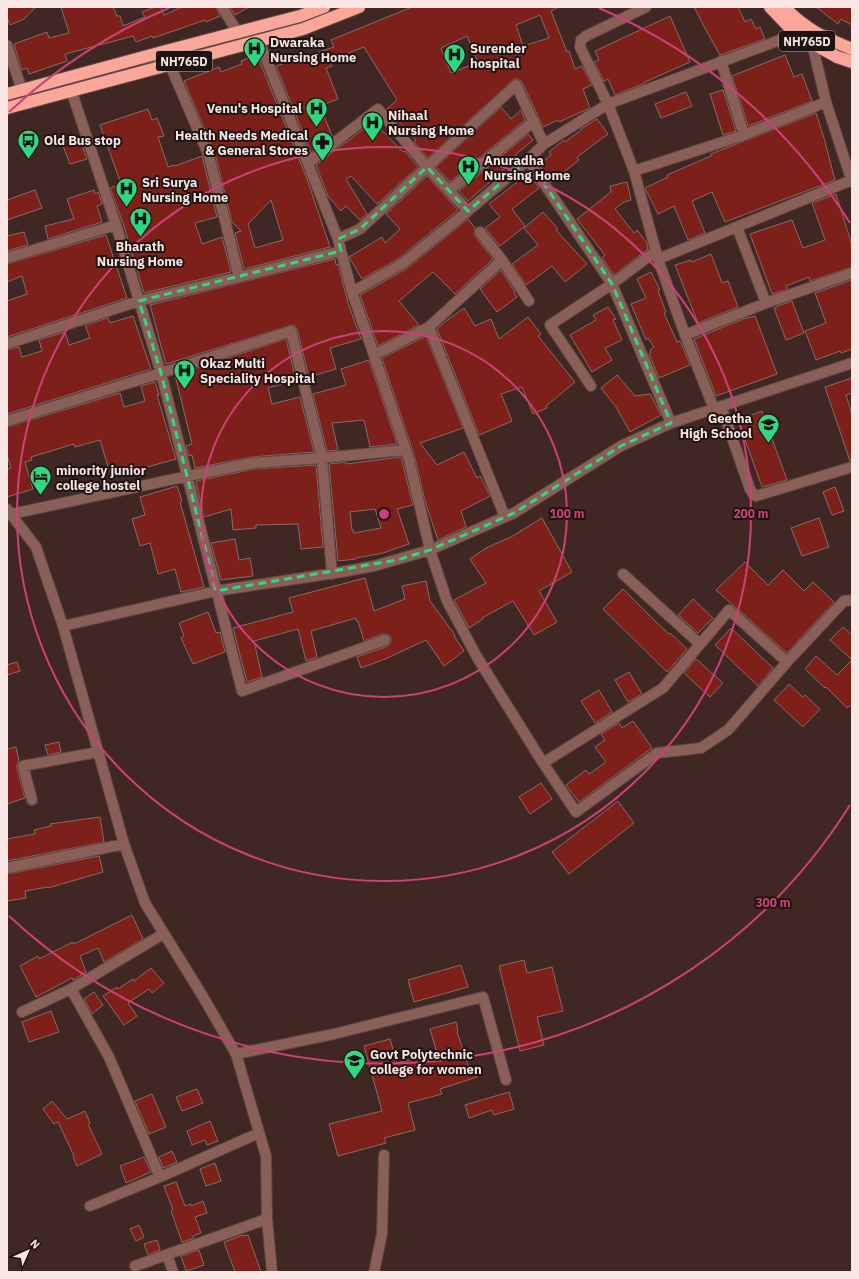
<svg xmlns="http://www.w3.org/2000/svg" width="859" height="1279" font-family="'IBM Plex Sans',sans-serif">
<style>
.building{fill:#7d2019;stroke:#886b66;fill-rule:evenodd}
.lines{fill:none;stroke-linecap:round;stroke-linejoin:round}
.street-casing{stroke:#5d4643;stroke-width:12}
.highway-casing{stroke:#5d4643;stroke-width:14}
.street{stroke:#8a5f58;stroke-width:10}
.highway{stroke:#faa699;stroke-width:12}
.marked{fill:none;stroke:#30d883;stroke-width:3;stroke-dasharray:8 5;stroke-linejoin:round}
.ring{fill:none;stroke:#cd4176;stroke-width:2}
.labels{text-anchor:middle;dominant-baseline:central;stroke-width:4;stroke-linejoin:round;paint-order:stroke}
.shield{fill:#1f1412;stroke:#b6a7a5;stroke-width:1}
.shield-label{font-size:12px;font-weight:bold;fill:#f7e6e4}
.poi-label{font-size:13px;font-weight:bold;fill:#f7e6e4;stroke:#1f1412;text-anchor:start}
.centre{fill:#cd4176;stroke:#1f1412;stroke-width:2}
.ring-label{font-size:12px;text-anchor:middle;font-weight:bold;fill:#cd4176;stroke:#1f1412;stroke-width:4;stroke-linejoin:round;paint-order:stroke}
</style>
<rect width="100%" height="100%" fill="#402724"/>
<path class="building" d="M7,7h29l-12,12 -14,6 -3,-8z
M61,7h52l4,9h3l3,10 22,-9 -3,-5 13,-5h6l3,8 18,-8h34l4,9 -14,6 -1,-2 -52,18 -1,-2 -16,6 -3,-6 -68,18 2,7 -38,13 -2,-6 -5,2 -8,-26 33,-12 2,6 20,-5z
M230,7h19l-14,8z
M412,7h147l-8,4 16,41 2,-1 6,18 7,-3 10,19 -9,4 7,19 -31,14 -1,-2 -15,7 -21,-45 -4,-3h-4l-86,79 -14,-16 2,-2 -29,-31 10,-9 -33,-53 -34,13 2,6 -6,2 12,31 -18,7 12,30 -21,17 -35,-87 58,-19 -3,-7zM540,15l9,23 -26,8 -7,-21zM467,36l11,26 -27,11 -10,-25z
M694,7h44l7,15 6,-3 5,10 4,-2 5,12 -45,16 -13,-23z
M816,7h36v18l-11,-6 -3,5z
M670,16l20,46 -45,20v1l-30,12 -7,-16 -4,2 -10,-19 5,-2 -4,-9z
M257,55l50,124 23,68 -86,22 -9,-36 6,-2 -9,-9 -17,-68 -31,-73 35,-14 2,5 21,-8 -1,-3zM271,200l12,40 -28,8 -7,-24z
M785,55l9,22 8,-3 10,27 -64,25 -16,-50z
M723,90l13,41 -13,4 -13,-41z
M686,92l6,14 -31,12 -6,-14z
M501,107l10,12 10,-9 4,10 -75,62 -14,-15z
M148,109l4,11 5,-2 7,18 -6,1 10,30 6,-2 1,1 27,-10 15,61 -22,6 7,21 20,-7 9,35 -87,21 -21,-70 -13,-35 11,-4 -21,-59z
M816,113l8,25 11,42 -110,42 -13,-30 -20,9 13,32 -17,7 -14,-34 -16,8 -13,-26 23,-11 -1,-2 44,-19v-2z
M597,119l11,15 -31,23 2,3 -28,22 -12,-17 12,-10 -2,-3 15,-12 1,2 16,-12v-1z
M373,121l30,31 2,-1 13,16 -41,37 -26,-28 -5,3 21,35 -7,6 -14,-14 -5,5 -13,-15 -12,-31 30,-23v1z
M528,134l5,6 -18,15 2,3 -49,43 -9,-10z
M79,137l8,22 -17,5 -8,-21z
M529,173l10,15 -27,21 13,17 -25,20 -15,-18 15,-11 -11,-13z
M427,176l31,34 -60,49 -36,20 -13,-22 33,-20 3,6 15,-14 -14,-15z
M627,182l4,18 -7,2 -9,7 19,24 3,-3 10,13 1,6 -34,26 -12,-17 3,-3 -28,-36 34,-27 -1,-6z
M35,190l7,18 -35,12v-20z
M94,190l1,4 3,-2 4,12 -5,2 5,16 -54,17 -3,-13 29,-7 -7,-20z
M836,194l16,51v22l-42,14 -1,-4 -23,9 2,3 -16,5 -22,-60 42,-14 11,28 22,-8 -13,-37z
M543,212l15,17 -2,1 31,34 -22,18 -13,-16 -26,19 -14,-21 26,-19 -14,-17z
M468,219l7,9 -1,5 1,3 18,23 -38,35 -22,-22 -34,29 20,24 -41,21 -18,-51 46,-26z
M24,232l4,13 -21,6v-15z
M106,235l21,63 -120,39v-36l20,-7 -5,-18 -15,6v-18z
M711,254l11,29 6,-2 10,26 -40,16 -23,-58 16,-5 1,2z
M335,259l1,6 2,-1 10,39 13,36 -31,9 6,21 -27,8 -12,-48 -2,-3 -3,-1 -126,39 -16,-59z
M501,270l14,22 -1,1 3,4 -20,15 -17,-23z
M651,272l9,18 -2,1 8,21 -2,1 13,29 2,-1 2,2 9,22 -31,13 -10,-24 2,-1 -1,-3 4,-3 -6,-9 -2,2 -15,-36 15,-6 -9,-19z
M852,280v69l-11,4 -1,-2 -24,9 -11,-29 21,-8 -11,-30z
M792,301l12,32 -18,7 -12,-32 3,-1v-1z
M608,307l8,12 -3,1 9,20 -17,8 7,12 -20,12 -22,-37 26,-15 -3,-5z
M464,308l11,18 16,-7 8,20 29,-22 13,17 -3,2 37,46 -29,24 1,2 -14,6 -11,-27 -21,7 11,27 -33,14 -42,-106 9,-8z
M133,316l18,53 -144,45v-64l12,-3 3,10 20,-6 -3,-11 26,-8 4,13 21,-7 -5,-13 23,-7 2,5z
M755,316l22,58 -61,22 -22,-57 49,-20z
M426,336l37,92 -43,15 17,22 27,-13 13,26 3,-2 10,20 -29,15 5,16 -28,13 -13,-39 -10,-43 -33,-100z
M286,339l10,41 -28,8 4,16 28,-7 14,55 -62,5 -57,11 -3,-13 -3,1 -3,-10 6,-2 -17,-69z
M369,360l28,84 -27,3 -6,-27 -32,3 6,27 -11,1 -14,-57 33,-9 -5,-16z
M617,375l18,21 15,-2 11,21 -31,17 -14,-25 -15,-19z
M852,378v15l-6,2 6,19v47h-2l-25,-74z
M155,382l4,13h-2l19,64 -65,18 -11,-37 -25,7 -1,-3 -43,13 1,3 -7,2 8,27 -26,8v-28l4,-1 -4,-13v-28l113,-34 4,14 21,-6 -4,-15z
M762,411l25,69 -25,7 -24,-67z
M401,457l12,48 -16,4 12,35 -26,9 -27,5v1l-18,2 -9,-97 17,-2v2zM375,509l6,19 -27,5 -1,-3h-1l-2,-18z
M316,465l7,82 -22,2 -3,-25 -42,1v3l-23,2 -2,-21 -27,8 -8,-36 58,-12z
M177,486l5,15 -2,1 24,85 -23,5 -6,-23 -17,5 -8,-31 -10,3 -8,-27 13,-4 -5,-18z
M835,487l9,24 -12,4 -9,-23z
M542,518l30,54 -33,19 18,31 -23,13 -21,-34 -31,17 1,1 -14,9 -15,-28 32,-17 -16,-24 16,-11 25,-11z
M819,518l10,29 -27,9 -11,-28z
M235,539l4,21 11,-2 3,18 -32,4 -10,-37z
M745,562l23,23 15,-15 21,21 9,-9 21,20 -47,51 -71,-63z
M365,578l9,33 31,-12 -3,-13 24,-5 4,20 25,34 -1,1 10,15 -20,15 -18,-26 -41,19 -24,9 -4,-11 31,-11 3,-4v-4l-2,-3 -6,-1 -19,7 -6,-20h-2v-3l-45,13 6,26 -11,4 -8,-32 -44,12 8,36 -15,5 -14,-54 60,-16 -4,-14z
M623,589l32,32 14,13 1,-1 17,16 -20,23 -64,-63z
M693,599l20,19 -15,15 -20,-18z
M208,612l8,21 4,-1 5,20 -32,12 -12,-26 3,-2 -5,-13z
M843,627l9,8v69l-5,4 -21,-21 -1,1 -20,-19 11,-13 21,19 15,-15 -22,-20z
M731,628l42,40 -15,18 -43,-41z
M696,659l27,24 -13,14 -26,-24z
M17,662l3,9 -13,4v-10z
M629,672l13,22 -14,8 -13,-22z
M789,684l14,13 2,-2 15,14 -17,18 -29,-27z
M599,690l13,22 -17,11 -14,-22z
M633,721l19,27 -73,54 -13,-17 20,-15 3,4 17,-12 -11,-15 10,-7 -4,-6 18,-11 3,5z
M59,742l2,10 -13,3 -3,-10z
M16,747l3,14 -2,3v4l8,30 -18,6v-55z
M541,783l11,16 -22,15 -11,-17z
M618,801l16,22 -65,51 -17,-22z
M100,817l4,25 -97,19v-22l28,-5 -1,-4 17,-4 -1,-2z
M99,856l4,16 -55,16v-1l-23,4 1,7 -19,3v-27z
M132,915l11,24 -39,23 -6,-14 -18,8 6,16 -13,8 -1,-2 -36,19 -16,-31 18,-10 1,3 34,-17 1,2z
M524,960l3,13 25,-6 11,44 -26,6 7,28 -24,6 -21,-85z
M461,965l7,22 -54,15 -6,-22z
M151,968l13,15 -12,10 -3,-4 -21,14 9,13 -13,9 -21,-29 14,-9 1,2 15,-10 1,2z
M94,992l9,13 -11,9 -8,-15z
M51,1011l8,21 -30,10 -7,-20z
M456,1022l2,9 -1,1 12,36 4,-1 4,10 -37,12 2,5 -34,9 7,27 -31,8 2,5 -48,13 -9,-32 53,-13 -18,-65 26,-7 7,24 40,-10 -7,-24z
M197,1089l6,14 -21,8 -6,-14z
M509,1092l5,17 -20,6 -2,-5 -23,8 -4,-13z
M152,1094l14,33 -17,7 -14,-33z
M52,1101l15,18 18,-8 5,12 -2,1 14,30 -25,12 -4,-9 1,-1 -16,-34 -4,2 -11,-15z
M210,1121l8,20 -11,4 -2,-5 -13,5 -5,-14z
M172,1151l5,11 -14,6 -4,-11z
M144,1157l7,15 -25,11 -6,-17z
M215,1163l6,18 -15,5 -6,-17z
M176,1182l9,24 6,-2v2l12,-5 4,12 -12,4 6,16 -8,3 1,2 -12,4 -11,-31 2,-1 -9,-24z
M139,1225l5,12 -8,4 -6,-12z
M243,1235v1l5,-1 13,37h-26l-11,-30z
M157,1240l3,10 -12,5 -4,-11z
M199,1250l5,15 -18,6 -5,-15z"/>
<g class="lines">
<defs>
<path id="street" d="M222,7l16,26
M646,7l-60,29 -5,4 -1,7 28,57 26,67 24,88 27,76 29,74
M259,41l79,198
M812,43l14,59 26,80
M7,45l15,45
M721,61l23,74
M170,65l39,91 30,121 102,-26 11,41 22,63 55,-28 76,190
M71,90l45,135
M528,160l84,124 44,-33
M308,163l70,-54 49,58 41,44
M634,171l110,-36 82,-33
M450,190l84,-69
M737,227l29,76
M341,251l-3,-12 22,-10 156,-144 28,59
M7,258l109,-33 45,148 81,318 143,-51
M658,259l194,-79
M502,260l27,41
M352,292l50,-28 66,-53 60,-51 16,-16 64,-40 188,-70
M429,327l73,-67 -22,-28
M685,335l81,-32 86,-30
M7,344l132,-43 100,-24
M374,355l35,105 21,90 17,51 30,56 66,106 33,49 81,-59 44,-5 27,-18 59,-68 57,-61 8,-1
M591,386l-41,-61 62,-41 59,139
M721,406l29,83 3,5 3,2 96,-29
M7,421l154,-48 130,-42 31,127 10,116
M7,509l29,38 27,79 153,-35 125,-19 33,-6 56,-16 84,-37 107,-67 50,-23 181,-60
M7,515l181,-39 65,-13 69,-5 83,-8
M623,574l77,70
M63,626l61,218 21,59 57,92 34,59 30,102 1,63 5,53
M543,763l120,-75 66,-78 58,52
M32,800l-9,-34 75,-14
M7,868l117,-24
M71,989l38,68 51,120
M22,1012l49,-23 92,-55
M236,1054l98,-20 149,-37 23,83
M90,1206l70,-29 99,-44
M167,1255l6,17
M135,1266l132,-47
M374,1272l8,-38 2,-79"/>
<path id="highway" d="M770,7l26,27 41,23 15,5
M784,7c22,23 39,30 68,42
M7,94l159,-43 134,-35 24,-9
M7,108l296,-79 56,-22"/>
</defs>
<use href="#street" class="street-casing"/>
<use href="#highway" class="highway-casing"/>
<use href="#street" class="street"/>
<use href="#highway" class="highway"/>
</g>
<path class="marked" d="M528,160l84,124 59,139 -50,23 -107,67 -84,37 -33,10 -181,31 -55,-218 -22,-72 202,-50 -3,-12 22,-10 67,-62 41,44z"/>
<g class="ring">
<circle cx="384" cy="514" r="183"/>
<circle cx="384" cy="514" r="367"/>
<path d="M850 805A550 550 0 0 1 9 916M9 112A550 550 0 0 1 169 8M599 8A550 550 0 0 1 850 223"/>
</g>
<defs>
<symbol id="hospital-pin" viewBox="-11 -11 22 30"><path d="M0 17L-7.5 6A9.5 9.5 0 1 1 7.5 6Z" fill="#30d883" stroke="#1f1412"/><path d="M-5-5h3v3.5h4V-5h3V5h-3V1.5h-4V5h-3Z" fill="#111"/></symbol>
<symbol id="bus-pin" viewBox="-11 -11 22 30"><path d="M0 17L-7.5 6A9.5 9.5 0 1 1 7.5 6Z" fill="#30d883" stroke="#1f1412"/><path d="M-5-6H5V4H4V6H2V4H-2V6H-4V4H-5ZM-3.5-4V0h7V-4ZM-3.5 1.2v1.5H-2V1.2ZM2 1.2v1.5H3.5V1.2Z" fill="#111"/></symbol>
<symbol id="pharmacy-pin" viewBox="-11 -11 22 30"><path d="M0 17L-7.5 6A9.5 9.5 0 1 1 7.5 6Z" fill="#30d883" stroke="#1f1412"/><path d="M-2-6h4v4h4v4h-4v4h-4v-4h-4v-4h4Z" fill="#111"/></symbol>
<symbol id="school-pin" viewBox="-11 -11 22 30"><path d="M0 17L-7.5 6A9.5 9.5 0 1 1 7.5 6Z" fill="#30d883" stroke="#1f1412"/><path d="M0-5L7-2L0 1L-7-2ZM-4 1L0 2.5L4 1V4Q0 6-4 4Z" fill="#111"/></symbol>
<symbol id="hotel-pin" viewBox="-11 -11 22 30"><path d="M0 17L-7.5 6A9.5 9.5 0 1 1 7.5 6Z" fill="#30d883" stroke="#1f1412"/><path d="M-6-4.5h1.5V1H6V5H4.5V3h-9V5H-6ZM-4 0a1.8 1.8 0 1 1 3.6 0ZM.5 0V-2.5h3Q6-2.5 6 0Z" fill="#111"/></symbol>
<symbol id="university-pin" viewBox="-11 -11 22 30"><path d="M0 17L-7.5 6A9.5 9.5 0 1 1 7.5 6Z" fill="#30d883" stroke="#1f1412"/><path d="M0-5L7-2L0 1L-7-2ZM-4 1L0 2.5L4 1V4Q0 6-4 4Z" fill="#111"/></symbol>
</defs>
<g fill-rule="evenodd">
<use href="#hospital-pin" x="242" y="36" width="25" height="34"/>
<use href="#hospital-pin" x="442" y="42" width="25" height="34"/>
<use href="#hospital-pin" x="304" y="96" width="25" height="34"/>
<use href="#hospital-pin" x="360" y="110" width="25" height="34"/>
<use href="#bus-pin" x="16" y="128" width="25" height="34"/>
<use href="#pharmacy-pin" x="310" y="130" width="25" height="34"/>
<use href="#hospital-pin" x="456" y="154" width="25" height="34"/>
<use href="#hospital-pin" x="114" y="176" width="25" height="34"/>
<use href="#hospital-pin" x="128" y="206" width="25" height="34"/>
<use href="#hospital-pin" x="172" y="358" width="25" height="34"/>
<use href="#school-pin" x="756" y="412" width="25" height="34"/>
<use href="#hotel-pin" x="28" y="464" width="25" height="34"/>
<use href="#university-pin" x="342" y="1048" width="25" height="34"/>
</g>
<g class="labels">
<g class="shield">
<rect x="779" y="31" width="56" height="20" rx="3"/>
<rect x="156" y="51" width="56" height="20" rx="3"/>
</g>
<g class="shield-label">
<text x="807" y="41">NH765D</text>
<text x="184" y="61">NH765D</text>
</g>
<g class="poi-label">
<text x="270" y="42">Dwaraka<tspan x="270" dy="15">Nursing Home</tspan></text>
<text x="470" y="48">Surender<tspan x="470" dy="15">hospital</tspan></text>
<text x="302" y="108" text-anchor="end">Venu's Hospital</text>
<text x="388" y="115">Nihaal<tspan x="388" dy="15">Nursing Home</tspan></text>
<text x="308" y="135" text-anchor="end">Health Needs Medical<tspan x="308" dy="15">&amp; General Stores</tspan></text>
<text x="44" y="140">Old Bus stop</text>
<text x="484" y="160">Anuradha<tspan x="484" dy="15">Nursing Home</tspan></text>
<text x="142" y="182">Sri Surya<tspan x="142" dy="15">Nursing Home</tspan></text>
<text x="140" y="246" text-anchor="middle">Bharath<tspan x="140" dy="15">Nursing Home</tspan></text>
<text x="200" y="363">Okaz Multi<tspan x="200" dy="15">Speciality Hospital</tspan></text>
<text x="752" y="418" text-anchor="end">Geetha<tspan x="752" dy="15">High School</tspan></text>
<text x="56" y="470">minority junior<tspan x="56" dy="15">college hostel</tspan></text>
<text x="370" y="1054">Govt Polytechnic<tspan x="370" dy="15">college for women</tspan></text>
</g>
</g>
<circle cx="384" cy="514" r="6" class="centre"/>
<g class="ring-label">
<text x="567" y="518">100 m</text>
<text x="751" y="518">200 m</text>
<text x="773" y="907">300 m</text>
</g>
<rect width="859" height="1279" fill="none" stroke="#f7e6e4" stroke-width="16"/>
<g transform="translate(28 1251) rotate(45)" stroke="#1f1412" stroke-width="3" paint-order="stroke">
<path d="M0-3L7 15L0 10L-7 15Z" fill="#f7e6e4"/>
<text y="-6" font-size="11" font-weight="bold" text-anchor="middle" fill="#f7e6e4">N</text>
</g>
</svg>
